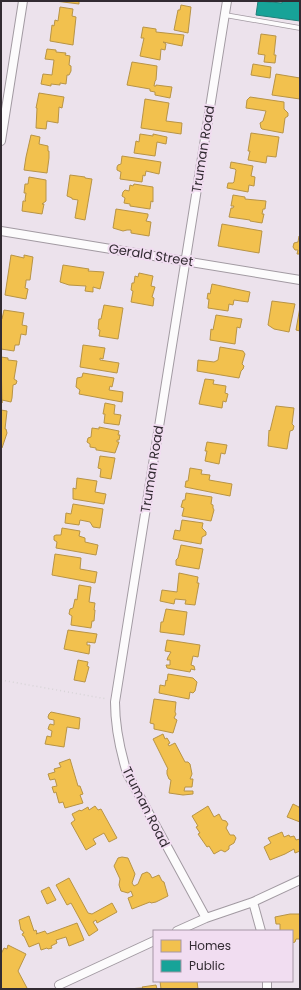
<svg xmlns="http://www.w3.org/2000/svg" width="301" height="990" font-family="Poppins,sans-serif">
<style>
.homes{fill:#f2c14e;stroke:#b89446}
.public{fill:#17a398;stroke:#1f7f79}
.lines{fill:none;stroke-linecap:round;stroke-linejoin:round}
.service-casing{stroke:#a29aa2;stroke-width:5.5}
.minor-casing{stroke:#a29aa2;stroke-width:10}
.path{stroke:#d7d4d7;stroke-width:1.5;stroke-dasharray:1 3;stroke-linecap:butt}
.service{stroke:#fcfbfc;stroke-width:4}
.minor{stroke:#fcfbfc;stroke-width:8}
.labels{text-anchor:middle;dominant-baseline:central;stroke-width:4;stroke-linejoin:round;paint-order:stroke}
.street-label{font-size:13px;fill:#322b32;stroke:#f1ddf1}
</style>
<rect width="100%" height="100%" fill="#ece2ec"/>
<path class="homes" d="M55,1h24v3z
M181,5l10,2 -3,26 -14,-3 4,-20h2z
M60,7l13,2 -1,7 4,1 -3,28 -23,-4 2,-16 2,1 1,-6 3,1z
M143,27l13,2v3l28,3 -2,11 -19,-4 3,2 -1,6 -4,-1 -1,11 -20,-4 4,-18h-3z
M261,34l15,2 -2,19h2l-1,8 -11,-1 1,-7 -7,-1z
M47,49l9,1v2l10,1 -1,2 5,1 -1,9 2,1v5l-2,4h-2l-1,9 -6,-1v2l-9,-1v2l-10,-2 2,-10 9,1 2,-15 -9,-1z
M132,62l25,4 -1,14 -1,1 -1,5h2v-1l16,2 -2,11 -15,-3v-3l-5,-1v-2l-23,-4z
M253,64l18,3 -1,11 -19,-3z
M276,74l24,4v21l-28,-4z
M39,93l25,4 -2,11 -3,-1 -1,16 -11,-2 -1,8 -10,-1 1,-20h-1z
M250,97l34,5v7l4,4v3l-3,2 -2,15 -21,-4 -1,-1 -1,-5 3,-2 3,-10 -20,-3 1,-8z
M145,99l24,4 -3,18 16,2 -1,11 -40,-6z
M251,133l28,4 -3,20 -9,-1 -1,7 -18,-3 2,-9h-2z
M140,134l13,2v-2l14,3 -1,7 -9,-2 -2,14 -21,-3 2,-12 3,1z
M31,135l9,2 -1,7 9,2v5h1v7l-2,15 -23,-3 2,-13z
M122,156l39,6 -2,12 -13,-3 -1,5 -2,-1 -1,7 -22,-3 1,-7 -4,-2v-3l1,-2 3,-1z
M231,162l22,4 -2,10 4,1 -1,9 -5,-1 -1,7 -21,-4 1,-5h5l1,-1 2,-12 -1,-1 -5,-1z
M70,175l15,2v1l7,1 -7,41 -10,-2 3,-18 -6,-1v-1l-5,-2z
M29,177l17,3v21l-4,3h2l-2,10 -20,-3 1,-10h3l-1,-1 1,-7h-2l1,-9h3z
M134,184l19,3v15l-2,-1 -1,8 -20,-3v-2l-6,-1 1,-5 -3,-2 1,-4 2,-2 4,1 1,-6 3,1z
M233,195l12,2v2l21,2 -1,8h-2l-1,5h2l-2,9 -12,-2v-1l-21,-3 2,-9h2l1,-2h-3z
M116,209l32,5v2l-2,5 5,1 -2,14 -18,-3v-3h-4l-4,1 -10,-3z
M222,224l40,7 -3,22 -41,-7z
M299,236l1,1v17h-3l1,-4h-3l-2,-3 1,-4 4,-1z
M11,255l13,3v-3l9,2 -3,23h-4v2l-1,6 3,1 -2,10 -21,-4z
M63,265l26,4 -1,2 16,1 -4,17 -7,-2v5l-8,-1 1,-5 -17,-1 -9,-3z
M139,273l14,3 -2,10 4,1 -3,10 2,1 -1,8 -22,-4 2,-11 -2,-1 1,-7h2l1,-7 3,1z
M212,284l38,8 -2,10 -14,-2 -1,5 -4,-1 -1,7 -20,-3 1,-9h-2l1,-6 2,1z
M272,301l23,3 -6,28 -15,-3 -6,-4z
M104,305l19,3 -5,31 -19,-3 1,-6 -2,-1 1,-10h2z
M300,307v28v-4l-4,-1z
M4,310l20,3 -2,12 5,1 -1,9 -5,-1 -2,11h-4l-1,6 -13,-2v-30h1z
M216,315l26,4 -2,9 -3,-1 -2,17 -25,-4 1,-11 2,1z
M83,345l22,3 -2,11 -3,-1v2l19,3 -2,10 -37,-6z
M220,347l23,4 2,3 -3,10 2,2 -1,3 -2,2 -2,7 -42,-7 1,-11 16,2 4,-2z
M1,357l7,1v2l9,1 -3,18 3,2 -1,3 -3,1 -1,13 -1,4 -9,-2v3z
M83,373l31,5 -2,9 -2,-1 -1,4 14,2 -1,10 -43,-8 1,-4 -4,-3 1,-9 5,-1z
M205,379l9,1 -1,4 13,2 -1,7 3,1 -2,8 -3,-1 -1,7 -23,-4z
M105,403l10,2 -1,9 7,1 -2,10 -15,-2 1,-9h-2z
M276,406l18,2 -2,16 2,2 -1,4 -3,1 -3,18 -19,-3 1,-16 1,1z
M1,410l6,1 -2,18h1l1,4 -5,15 -1,-1z
M99,427l20,4 -1,4h2l-1,5h-2v2h2l-4,11 -18,-3h-1v-2l-6,-1v-3l-3,-2 1,-4 3,-1 1,-9 7,1z
M207,442l20,3 -2,9 -4,-1 -2,11 -14,-3 2,-10h-2z
M100,456l15,2 -4,21 -11,-2 1,-8 -3,-1z
M190,468l12,2 -1,4 9,1 -1,5 23,4 -2,12 -45,-9 1,-6h2z
M77,478l20,3 -2,11 11,2 -2,10 -31,-5v-11l3,1z
M186,493l26,4 -1,7 2,1v3l1,2 -3,11 -29,-5 2,-8 -3,-1 2,-7h2z
M73,504l30,5 -3,19 -7,-1 -3,-5 -10,-2 -1,5 -14,-2 1,-10 5,1z
M182,520l21,3 -1,5 4,4v3l-4,2 -1,7 -28,-5 2,-9 5,1z
M62,528l18,3 -1,5 6,2v4l13,3 -2,10 -40,-7 1,-6 -3,-2v-4l2,-1h5z
M181,545l22,4 -4,20 -23,-4v-5l2,-2z
M55,554l26,4 -1,11 17,3 -2,11 -43,-8z
M179,573l19,4 -1,6h2l-4,22 -10,-1 1,-4 -11,-1 -1,5 -14,-3 2,-11 15,2z
M79,585l12,2 -2,15 6,1 -1,7h1l-1,11h-2l-1,7 -20,-3 1,-9 -3,-2 1,-5 3,-1 2,-9 2,1z
M166,609l21,3 -3,23 -24,-3 1,-10h2z
M68,630l29,4 -2,9 -8,-1v3h3l-1,9 -25,-5z
M167,640l33,5 -2,12 -5,-1 -2,9 3,1 1,4 -4,-1 -1,3 -23,-4 -1,-3h4v-5h-3l1,-3 3,-5 -6,-1z
M78,660l10,2 -1,4 2,1 -4,15 -11,-2z
M168,674l25,4 4,4 -2,9 -2,2 -3,-1 -1,7 -30,-6 1,-8 5,1 1,-6 1,1z
M154,699l22,3 -1,10 1,2 -2,4 3,2 -4,13 -19,-4v-5l-4,-1z
M51,712l29,6 -1,11 -12,-2 -3,20 -19,-3 2,-8 4,1 1,-6 -4,-2 1,-3 1,-2 4,1v-5l-5,-1 -1,-2 1,-3z
M163,734l2,5 2,-1 3,5 -2,1 1,2 6,-3 10,19h3l2,2 2,10 -2,5h3l-1,8h-7l-1,4h9v3l-10,1 -14,-2 2,-13 -2,-1 -2,-5v-4l1,-1 -15,-30z
M70,759l8,27h2l3,8 -3,1 3,8 -18,5 -2,-6 -4,1 -3,-11 -2,1 -2,-6 5,-1 -2,-7 -5,1 -2,-6 7,-2 -1,-3 7,-2 -2,-4z
M293,804l6,3 1,3v12l-13,-5z
M95,806l3,4 3,-1 16,29 -8,4 -5,-9 -11,6 3,5 -10,6 -15,-27 4,-3 -3,-6 8,-4 1,1 7,-4 1,3z
M208,806l6,11 5,-3 3,6 4,1 2,3 -2,4 4,7h4l2,3 -2,5 -5,3v3l-4,3 -4,-2 -7,4 -5,-8 -2,1 -9,-13 2,-1 -4,-6 2,-1 -6,-10z
M282,832l2,5 5,-2 1,2 4,-1 2,4 4,-1v12l-5,2 -1,-4 -9,5 -15,6 -6,-13 7,-4 -3,-5z
M122,857l6,1 7,16 -3,9 2,3 4,-2 4,-10 5,-2 3,2 2,4 7,-3 3,6 2,1 4,14 -12,6 -5,1 -1,-1 -18,7 -4,-11 5,-2 -2,-5 -3,2 -7,-2 -2,-6 1,-6 -6,-13 4,-8z
M69,878l19,35 4,1 20,-11 5,9 -20,11 -1,-3 -3,2 5,8 -9,6 -18,-33 -4,2 -11,-20z
M49,887l7,13 -9,4 -6,-13z
M290,914h10v25h-4l-1,3 -3,1v-12h-12v-7h-4l-1,-7z
M29,916l5,15 2,-1 1,3 -1,1 9,-3 2,3 30,-11 7,17 -15,6 -3,-9 -10,3 1,3 -6,3 1,2 -4,1 -1,-1 -6,2 -2,-7 -10,4 -5,-11h-1l-1,-2 2,-1 -2,-3h-1l-2,-10z
M8,945l18,9 -8,17 9,17 -2,1h-23l-1,-2v-33l3,-6 3,1z
M160,981h37l1,8h-37z
M156,985l1,4h-31l17,-1 -1,-1z"/>
<path class="public" d="M258,1l24,2v-2h18v20l-44,-6z"/>
<g class="lines">
<defs>
<path id="service" d="M225,15l75,13"/>
<path id="minor" d="M1,141l22,-140
M1,231l299,49
M253,902l8,29
M206,918l-79,-145c-7,-23 -12,-47 -12,-71l112,-701
M177,931l29,-13 47,-16 47,-22
M267,981v8
M59,985l95,-44"/>
</defs>
<use href="#service" class="service-casing"/>
<use href="#minor" class="minor-casing"/>
<path class="path" d="M1,680l106,19"/>
<use href="#service" class="service"/>
<use href="#minor" class="minor"/>
</g>
<g class="labels">
<g class="street-label">
<text transform="translate(203 149) rotate(-81)">Truman Road</text>
<text transform="translate(151 255) rotate(9)">Gerald Street</text>
<text transform="translate(152 469) rotate(-81)">Truman Road</text>
<text transform="translate(146 807) rotate(63)">Truman Road</text>
</g>
</g>
<rect width="301" height="990" fill="none" stroke="#322b32" stroke-width="4"/>
<rect x="153" y="930" width="140" height="52" fill="#f1ddf1" stroke="#a596a5"/>
<rect x="161" y="940" width="20" height="12" fill="#f2c14e" stroke="#a596a5"/>
<text x="189" y="950" font-size="12" fill="#322b32">Homes</text>
<rect x="161" y="960" width="20" height="12" fill="#17a398" stroke="#a596a5"/>
<text x="189" y="970" font-size="12" fill="#322b32">Public</text>
</svg>
